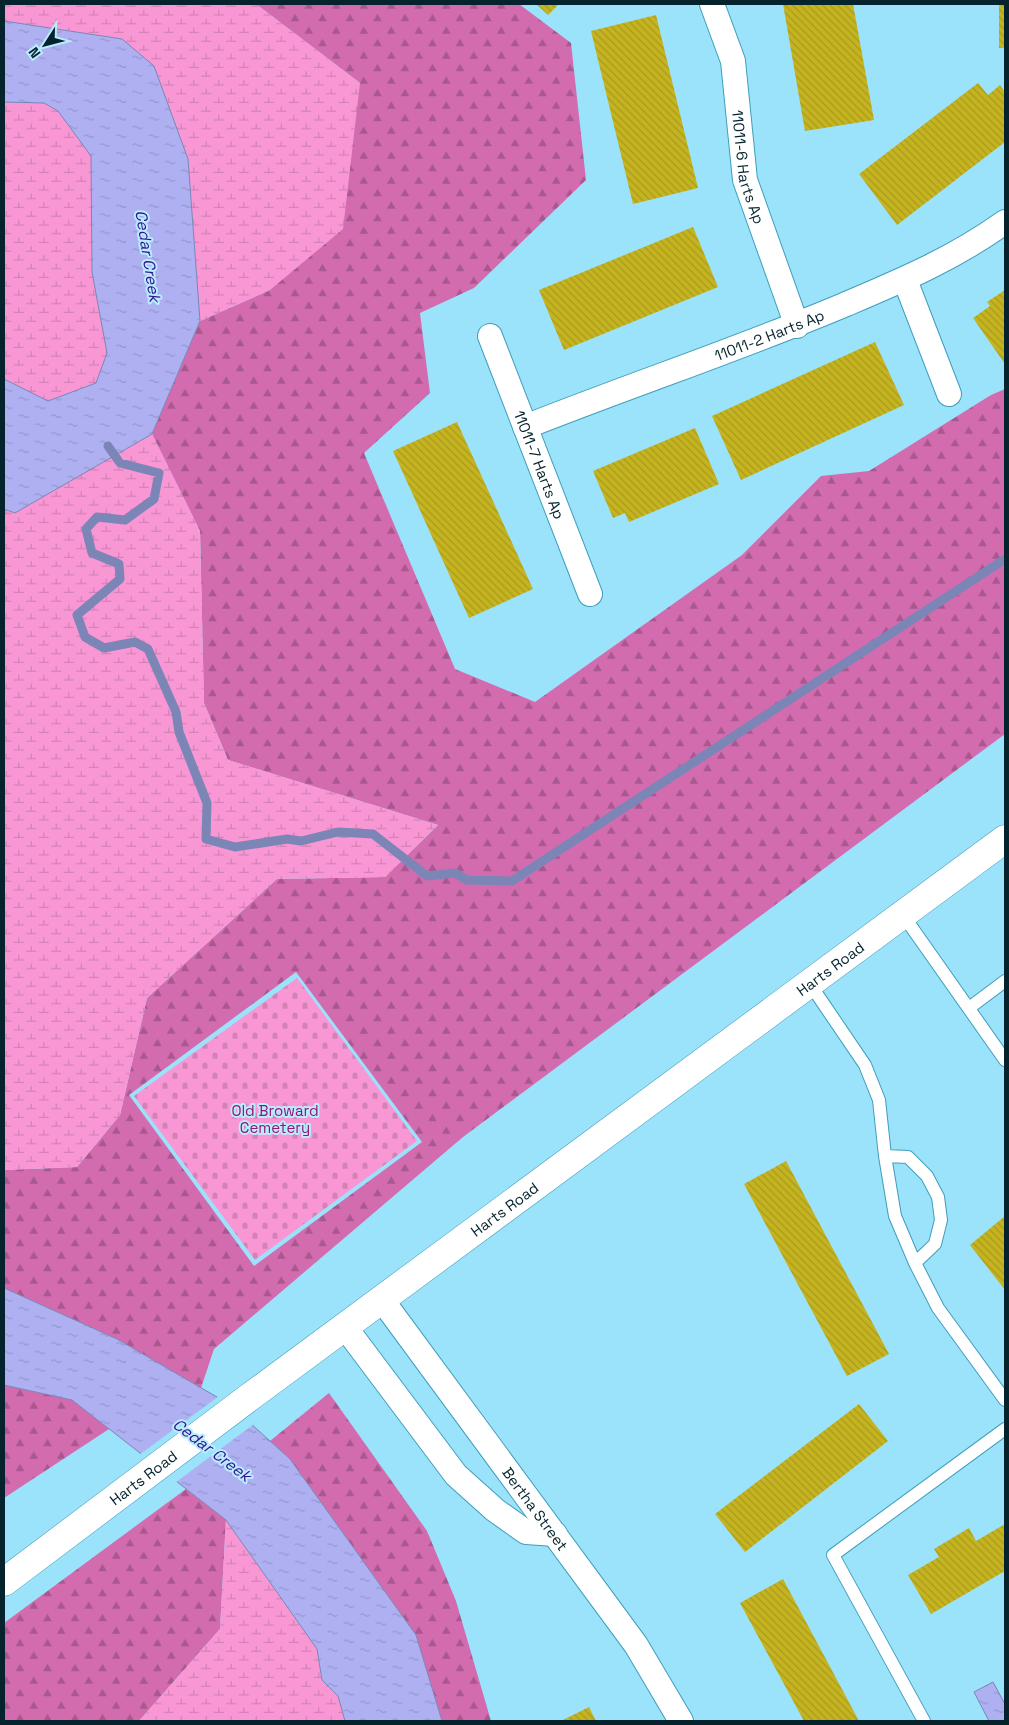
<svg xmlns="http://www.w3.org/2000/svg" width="1009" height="1725" font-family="'Space Grotesk',sans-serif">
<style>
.forest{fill:url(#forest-firs);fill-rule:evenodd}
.wetland{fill:url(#wetland-marsh)}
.cemetery{fill:url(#cemetery-stones)}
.water{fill:url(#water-ripples);stroke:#7b86b6}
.pier{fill:#9be2fb}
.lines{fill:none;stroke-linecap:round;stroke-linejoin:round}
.stream{stroke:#7b86b6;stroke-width:9}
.building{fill:url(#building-back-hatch)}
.lane-casing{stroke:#3f9ebb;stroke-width:14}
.street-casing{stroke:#3f9ebb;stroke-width:26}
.secondary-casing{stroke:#3f9ebb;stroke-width:29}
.lane{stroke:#fff;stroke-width:12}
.street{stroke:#fff;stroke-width:24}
.secondary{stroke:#fff;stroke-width:28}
.labels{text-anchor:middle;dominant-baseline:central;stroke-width:4;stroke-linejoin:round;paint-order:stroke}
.street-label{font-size:15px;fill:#05232c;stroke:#b9ecff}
.park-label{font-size:15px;fill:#941472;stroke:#b9ecff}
.water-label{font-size:16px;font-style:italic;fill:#321290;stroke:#b9ecff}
</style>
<defs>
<pattern id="forest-firs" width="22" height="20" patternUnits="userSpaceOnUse" patternTransform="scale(1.25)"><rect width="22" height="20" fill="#d36caf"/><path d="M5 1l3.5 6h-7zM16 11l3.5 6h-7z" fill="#a9588f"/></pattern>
<pattern id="wetland-marsh" width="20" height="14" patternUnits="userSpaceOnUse" patternTransform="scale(1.25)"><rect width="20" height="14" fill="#f897d4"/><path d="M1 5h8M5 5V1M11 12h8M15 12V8" fill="none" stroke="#d382b6"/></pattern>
<pattern id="cemetery-stones" width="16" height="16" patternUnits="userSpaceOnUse" patternTransform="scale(1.25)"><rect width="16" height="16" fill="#f897d4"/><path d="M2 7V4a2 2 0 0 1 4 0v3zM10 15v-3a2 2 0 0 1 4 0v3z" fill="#d382b6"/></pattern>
<pattern id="water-ripples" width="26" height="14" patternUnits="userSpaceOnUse" patternTransform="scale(1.25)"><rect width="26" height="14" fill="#aeb0f1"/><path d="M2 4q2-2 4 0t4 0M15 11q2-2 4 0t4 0" fill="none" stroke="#9497cf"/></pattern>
<pattern id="building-back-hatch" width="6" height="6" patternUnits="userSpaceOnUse" patternTransform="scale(1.25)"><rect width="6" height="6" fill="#c5b420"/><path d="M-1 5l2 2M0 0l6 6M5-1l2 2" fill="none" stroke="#a89a1d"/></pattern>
</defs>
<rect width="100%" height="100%" fill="#9be2fb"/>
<path class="forest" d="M256,4h263l52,39 15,137 -112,108 -54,25 10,80 -66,60 91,216 80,33 207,-147 79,-79 48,-5 122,-76 14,-6v345l-542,403 -249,212 -13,39 -84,-49 -113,-51v-118l73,-3 43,-52 27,-117 130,-119 108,-2 53,-52 -210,-65 -24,-57 -4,-172 -48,-97 48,-113 70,-31 90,-207zM296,972l126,170 -168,124 -125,-171z
M5,1385l67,15 37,29 -105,69z
M329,1393l98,138 29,70 35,120h-49l-26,-86 -126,-176 -20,-18z
M186,1489l40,31 -6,109 -81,92h-135v-98z"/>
<path class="wetland" d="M4,4h252l104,79 -17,146 -73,61 -70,31 -12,-162 -66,-120 -118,-18z
M4,102l40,1 14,8 33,45 1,116 15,81 -11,30 -48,18 -44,-22z
M152,434l48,97 4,172 24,57 210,65 -53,52 -108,2 -130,119 -27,117 -43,52 -73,3v-661l11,4z
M226,1520l91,129 5,31 16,16 7,25h-206l81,-92z"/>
<path class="cemetery" d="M297,978l120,163 -162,119 -121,-164z"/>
<path class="water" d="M4,21l118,18 32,27 34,93 12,162 -48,113 -137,79 -11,-4v-130l44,22 48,-18 11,-30 -15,-81 -1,-116 -33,-45 -14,-8 -40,-1z
M4,1288l113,51 112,65 61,55 126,176 26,86h-97l-7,-25 -16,-16 -5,-31 -91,-129 -154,-120 -68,-15z
M993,1682l12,22v17h-16l-15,-29z"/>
<path class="pier" d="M219,1396l11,6 24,22 -79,59 -36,-28z"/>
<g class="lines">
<path class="stream" d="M108,446l12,17 39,10 -5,26 -29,21 -28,-3 -11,12 6,24 27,11 1,15 -43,36 8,22 19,11 31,-6 13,7 28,63 3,20 28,71 -1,36 29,8 52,-8 14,2 37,-9 35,2 54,42 28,-3 12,7 45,1 493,-322"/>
</g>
<path class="building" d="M536,4h23l-11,11z
M783,4h70l21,116 -69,11z
M999,4h6v44h-6z
M656,15l42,173 -65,16 -42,-173z
M978,83l10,12 12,-10 5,7v50l-108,83 -38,-51z
M693,227l25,60 -154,63 -25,-60z
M1005,290v74l-32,-46 17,-12 -3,-4z
M875,342l29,63 -163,75 -29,-64z
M457,422l76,167 -64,29 -76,-167z
M695,428l24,56 -90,38 -4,-9 -12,5 -20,-47z
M786,1161l103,193 -42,22 -103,-192z
M1005,1216v74l-35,-45z
M859,1404l29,37 -143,111 -30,-38z
M1005,1524v47l-74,43 -23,-39 31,-18 -5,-8 35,-21 7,13z
M783,1579l76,142h-55l-64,-118z
M589,1707l7,14h-35z"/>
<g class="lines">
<defs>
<path id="lane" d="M903,915l102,145
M810,984l55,81 14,35 6,56 10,60 20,47 23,45 67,92
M969,1008l36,-27
M885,1156l23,1 19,19 11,21 3,23 -6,24 -20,19
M924,1721l-91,-166 172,-126"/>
<g id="street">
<path id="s1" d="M712,4l21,57 12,119 52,146"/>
<path d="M905,280l44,114"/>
<path id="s2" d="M490,336l100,258"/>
<path id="s3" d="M525,427c106,-42 214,-78 319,-122 59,-25 109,-46 161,-83"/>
<path id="s4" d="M382,1300l254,345 45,76"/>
<path d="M345,1327l111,148 39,35 31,22 29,2"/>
</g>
<g id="secondary">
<path id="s5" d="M4,1582l247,-186 754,-557"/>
</g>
</defs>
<use href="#lane" class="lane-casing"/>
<use href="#street" class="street-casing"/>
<use href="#secondary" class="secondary-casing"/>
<use href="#lane" class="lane"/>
<use href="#street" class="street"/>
<use href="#secondary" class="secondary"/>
</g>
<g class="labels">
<g class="street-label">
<text stroke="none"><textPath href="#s1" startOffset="168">11011-6 Harts Ap</textPath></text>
<text stroke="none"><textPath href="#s3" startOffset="261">11011-2 Harts Ap</textPath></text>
<text stroke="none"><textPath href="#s2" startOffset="138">11011-7 Harts Ap</textPath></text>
<text stroke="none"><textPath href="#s5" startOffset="1029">Harts Road</textPath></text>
<text stroke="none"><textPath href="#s5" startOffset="624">Harts Road</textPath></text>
<text stroke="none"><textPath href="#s5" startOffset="174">Harts Road</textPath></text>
<text stroke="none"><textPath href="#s4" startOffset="259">Bertha Street</textPath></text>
</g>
<g class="park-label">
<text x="275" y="1110">Old Broward<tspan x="275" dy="17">Cemetery</tspan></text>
</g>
<g class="water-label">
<text transform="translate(148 256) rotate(81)">Cedar Creek</text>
<text transform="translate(212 1450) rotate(37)">Cedar Creek</text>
</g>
</g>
<rect width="1009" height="1725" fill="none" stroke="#05232c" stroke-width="10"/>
<g transform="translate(45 45) rotate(234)" stroke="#b9ecff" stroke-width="4" paint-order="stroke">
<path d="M0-4L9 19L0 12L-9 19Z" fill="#05232c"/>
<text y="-8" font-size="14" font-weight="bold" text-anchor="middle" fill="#05232c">N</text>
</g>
</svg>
